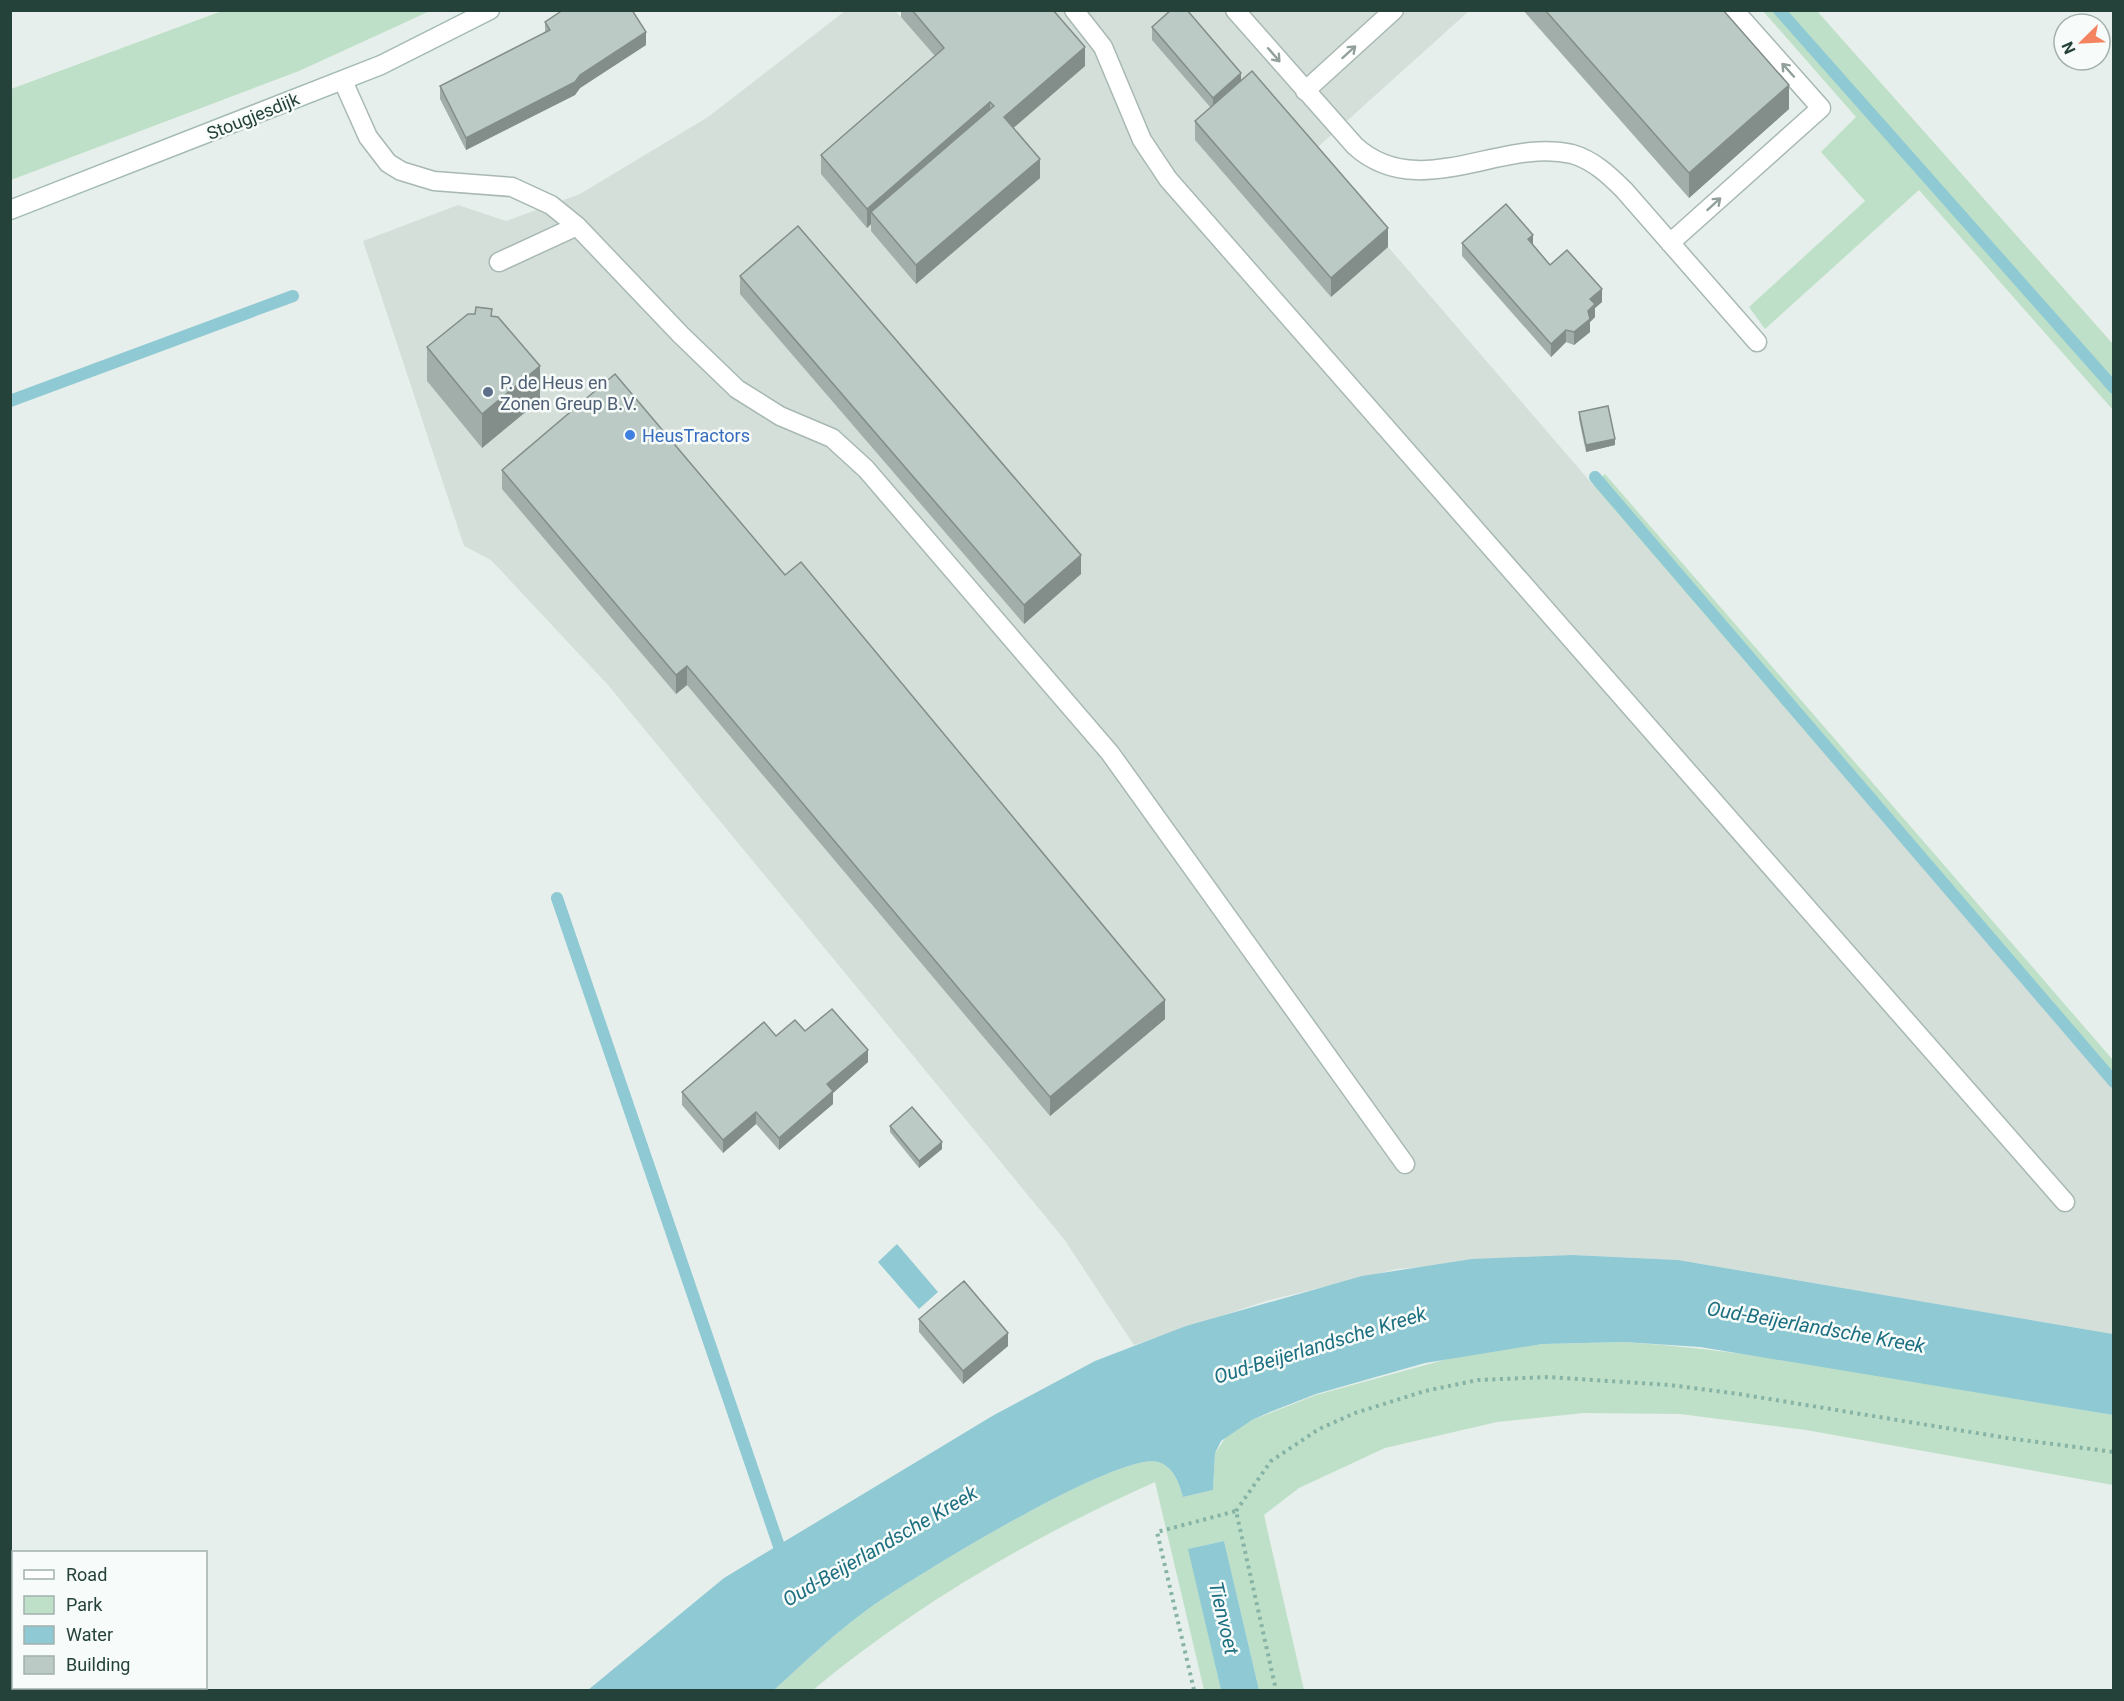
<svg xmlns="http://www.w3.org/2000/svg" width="2124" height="1701" font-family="Roboto,sans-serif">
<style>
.built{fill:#d4dfda}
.green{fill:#bfe0c8}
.water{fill:#8ec9d4}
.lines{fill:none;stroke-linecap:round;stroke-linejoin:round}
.stream{stroke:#8ec9d4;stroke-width:12}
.lane-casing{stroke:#a8b8b2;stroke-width:21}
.secondary-casing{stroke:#a4bbb3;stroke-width:21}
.path{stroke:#86b3a5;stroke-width:4;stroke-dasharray:3 4.5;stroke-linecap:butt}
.lane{stroke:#fff;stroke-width:18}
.secondary{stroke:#fff;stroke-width:18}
.wall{fill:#a1aea9}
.shaded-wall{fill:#838d89}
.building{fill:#bbcac4;stroke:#838d89;stroke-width:1.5}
.oneway{stroke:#92a09c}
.service-dot{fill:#5c6f8a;stroke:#f7fbf9;stroke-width:2}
.shop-dot{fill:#3f7fe0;stroke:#f7fbf9;stroke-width:2}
.labels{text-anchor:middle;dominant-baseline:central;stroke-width:5;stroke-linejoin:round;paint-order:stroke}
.street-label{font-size:18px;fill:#24423a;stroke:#f7fbf9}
.service-label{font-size:18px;fill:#4e5e75;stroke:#f7fbf9;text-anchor:start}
.shop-label{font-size:18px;fill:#366cbe;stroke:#f7fbf9;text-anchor:start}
.water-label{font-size:20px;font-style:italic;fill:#1c6f80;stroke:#f7fbf9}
</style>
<rect width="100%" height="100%" fill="#e6efeb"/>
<path class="built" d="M909,10l560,1 -160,144 804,934v245l-435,-74 -105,-5 -176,14 -131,32 -132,44 -70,-106 -456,-554 -117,-125 -27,-14 -101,-305 95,-36 48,16 74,-27 128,-77 137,-106h50l6,6z"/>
<path class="green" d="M222,11h208l-131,60 -288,109v-91z
M1763,11h54l296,333v66l-194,-220 -154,139 -16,-22 116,-106 -44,-49 35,-35z
M1605,474l508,586v29l-520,-604z
M1624,1342c164,11 327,47 489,73v70l-307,-55 -126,-16 -96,-1 -87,9 -112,26 -86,40 -35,27 40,175h-45l-35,-149 -35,8 32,141h-17l-49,-208c-121,54 -240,123 -342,208h-39c32,-29 62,-58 97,-83 39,-28 249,-157 287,-145 16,5 21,21 25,35l30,-7 2,-37 11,-16 26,-17 64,-25 146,-40 80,-11z"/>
<path class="water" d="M897,1244l41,48 -19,17 -41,-47z
M1573,1255l105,5 435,74v81l-413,-68 -76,-5 -82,2 -117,19 -109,31 -46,18 -18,8 -31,21 -6,12 -2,37 -30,7c-4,-14 -9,-30 -25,-35 -38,-12 -248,117 -287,145 -35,25 -65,54 -97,83h-186l136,-112 270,-163 101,-54 91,-35 176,-50 110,-17z
M1224,1541l35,149h-38l-33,-141z"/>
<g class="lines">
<path class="stream" d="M1779,10l335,378
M10,401l283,-105
M1595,477l519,605
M557,898l226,660"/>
<defs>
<path id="lane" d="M1074,10l29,37 39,93 26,39 897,1023
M1235,10l120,136c64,58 147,-9 217,8 21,6 37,21 52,36l133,152
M343,81l25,56 20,26 13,8 33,10 78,6 39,18 26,21 104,109 56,54 43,27 52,22 34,31 244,284 295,411
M1305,91l89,-81
M1670,243l151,-135 -87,-98
M499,262l78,-36"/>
<path id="secondary" d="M10,210l371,-145 109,-55"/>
</defs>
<use href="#lane" class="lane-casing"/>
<use href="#secondary" class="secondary-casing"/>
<path class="path" d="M1236,1511l35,-50 48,-32 36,-16 70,-22 53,-11 71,-3 121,8 69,9 268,44 107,14
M1194,1690l-37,-158 79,-21 40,179"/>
<use href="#lane" class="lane"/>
<use href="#secondary" class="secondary"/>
</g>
<path class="wall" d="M901,10h152l32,56 -72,62 27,50 -124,106 -45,-53v-7l-4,4 -46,-54v-19l114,-99 -34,-39z
M1523,10h200l66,99 -100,89z
M545,22l101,23 -66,43 -5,7 -109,55 -26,-51v-13l105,-53z
M1152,27l89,54 147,166 -57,50 -136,-157v-19l16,-13 -59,-68z
M1462,243l88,22 52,37 -7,6v9l-5,5v10l-16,13 -8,-3 -15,15 -89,-101z
M740,276l341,298 -57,50 -284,-330z
M492,316l48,84 -58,48 -55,-67v-34z
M1579,412l36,33 -29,7 -7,-33z
M502,470l283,105 380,444 -115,97 -363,-431 -11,9 -174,-205z
M805,1031l63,31 -35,31v11l-54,46 -23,-26 -33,29 -41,-48v-13z
M890,1126l52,23 -23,19 -29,-36z
M919,1319l89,27 -45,38 -44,-52z"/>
<path class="shaded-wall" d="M646,32v13l-66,43 -5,7 -109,55v-12l114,-63z
M1085,47v19l-81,70v-19z
M1241,73v13l-28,25v-13z
M1789,85v24l-100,89v-25z
M990,102v19l-119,91v12l-4,4v-19z
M1040,159v19l-124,106v-19z
M1388,228v19l-57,50v-19z
M1533,235v13l-5,-9z
M1602,289v13l-7,6v9l-5,5v10l-16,13v-13l14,-21 2,-12z
M1566,330v12l-15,15v-13z
M540,366v34l-58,48v-34z
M1615,439v6l-29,7v-7z
M1081,555v19l-57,50v-19z
M687,666v19l-11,9v-19z
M1165,1000v19l-115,97v-19z
M868,1050v12l-35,31v11l-54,46v-12l48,-54z
M756,1112v12l-33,29v-13z
M942,1142v7l-23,19v-7z
M1008,1333v13l-45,38v-13z"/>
<path class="building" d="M563,10h69l14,22 -66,43 -5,7 -109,56 -26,-52 110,-56 -5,-8z
M912,10h141l32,37 -81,70 36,42 -124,106 -45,-53 123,-106 -4,-4 -123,107 -46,-54 123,-107z
M1171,10h16l54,63 -28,25 -61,-71z
M1545,10h178l66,75 -100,88z
M1252,71l136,157 -57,50 -136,-157z
M1506,204l27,31 -5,4 22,26 17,-15 35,39 -12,10 5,5 -7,7 2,8 -16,13 -8,-2 -15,14 -89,-101z
M798,226l283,329 -57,50 -284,-329z
M476,307l16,2 -1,7 7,1 42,49 -58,48 -55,-67 41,-33h7z
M615,374l170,201 16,-13 364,438 -115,97 -363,-431 -11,9 -174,-205z
M1608,406l7,33 -29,6 -7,-33z
M832,1009l36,41 -41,34 6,7 -54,47 -23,-26 -33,28 -41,-48 82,-70 12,14 19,-16 10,11z
M912,1107l30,35 -23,19 -29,-35z
M964,1281l44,52 -45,38 -44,-52z"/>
<defs><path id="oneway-shaft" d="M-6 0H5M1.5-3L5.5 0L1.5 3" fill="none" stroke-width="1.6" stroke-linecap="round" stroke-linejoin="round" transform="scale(1.5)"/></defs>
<g class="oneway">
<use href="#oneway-shaft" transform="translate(1349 52) rotate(-42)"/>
<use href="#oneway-shaft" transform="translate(1274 55) rotate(49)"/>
<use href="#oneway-shaft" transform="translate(1788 70) rotate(-132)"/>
<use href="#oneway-shaft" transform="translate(1714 204) rotate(-42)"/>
</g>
<circle class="service-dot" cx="488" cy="392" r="6"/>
<circle class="shop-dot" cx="630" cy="435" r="6"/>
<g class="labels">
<g class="street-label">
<text transform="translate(253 116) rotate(-22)">Stougjesdijk</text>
</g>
<g class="service-label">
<text x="500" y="382">P. de Heus en<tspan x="500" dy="21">Zonen Greup B.V.</tspan></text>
</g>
<g class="shop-label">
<text x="642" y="435">HeusTractors</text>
</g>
<g class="water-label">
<text transform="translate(1816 1327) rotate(10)">Oud-Beijerlandsche Kreek</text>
<text transform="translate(1320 1345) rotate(-17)">Oud-Beijerlandsche Kreek</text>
<text transform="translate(880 1546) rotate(-30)">Oud-Beijerlandsche Kreek</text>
<text transform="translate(1224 1618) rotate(77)">Tienvoet</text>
</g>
</g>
<rect width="2124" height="1701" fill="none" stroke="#24423a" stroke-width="24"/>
<rect x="12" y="1551" width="195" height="138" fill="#f7fbf9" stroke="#a3b1ad" stroke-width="1.5"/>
<rect x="24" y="1570" width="30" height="9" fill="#ffffff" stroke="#a3b1ad" stroke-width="1.5"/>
<text x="66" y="1581" font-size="18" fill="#24423a">Road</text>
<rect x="24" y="1596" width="30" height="18" fill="#bfe0c8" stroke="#a3b1ad" stroke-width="1.5"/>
<text x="66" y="1611" font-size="18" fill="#24423a">Park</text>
<rect x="24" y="1626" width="30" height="18" fill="#8ec9d4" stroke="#a3b1ad" stroke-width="1.5"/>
<text x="66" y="1641" font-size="18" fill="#24423a">Water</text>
<rect x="24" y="1656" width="30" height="18" fill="#bbcac4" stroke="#a3b1ad" stroke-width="1.5"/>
<text x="66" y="1671" font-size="18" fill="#24423a">Building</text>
<g transform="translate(2082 42) rotate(246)"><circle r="28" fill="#f7fbf9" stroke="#a3b1ad" stroke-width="1.5"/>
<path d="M0-4.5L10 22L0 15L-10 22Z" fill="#f4845f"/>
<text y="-9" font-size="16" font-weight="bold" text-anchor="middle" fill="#24423a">N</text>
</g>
</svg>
